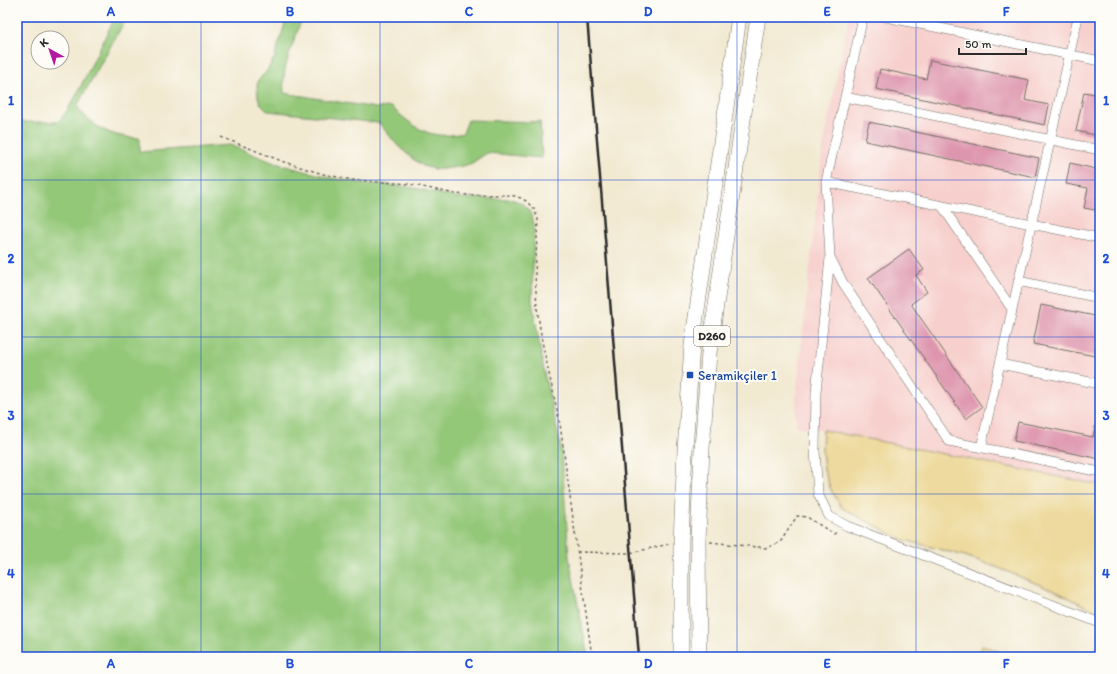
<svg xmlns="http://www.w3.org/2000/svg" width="1117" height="674" font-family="Itim,sans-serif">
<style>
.built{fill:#f7d0cd}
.green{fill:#94c879;stroke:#607a52}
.sand{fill:#eeda9e;stroke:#8c8264}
.building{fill:#de95ae}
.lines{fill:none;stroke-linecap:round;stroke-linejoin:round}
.minor-casing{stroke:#716e65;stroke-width:10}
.trunk-casing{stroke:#716e65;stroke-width:16}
.path{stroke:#716e65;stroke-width:1.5;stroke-dasharray:3 3;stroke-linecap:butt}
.minor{stroke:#fff;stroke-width:9}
.trunk{stroke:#fff;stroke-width:15}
.rail{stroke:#2b2b2b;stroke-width:2.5}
.grid{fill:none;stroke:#1d4ed8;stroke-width:1;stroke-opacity:0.55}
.transit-dot{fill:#1a4fb4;stroke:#fdfcf7;stroke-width:1.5}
.labels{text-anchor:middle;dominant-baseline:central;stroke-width:4;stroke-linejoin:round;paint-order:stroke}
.shield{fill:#fdfcf7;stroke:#6a6a68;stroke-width:1}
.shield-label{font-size:12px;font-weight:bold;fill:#2b2b2b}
.transit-label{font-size:13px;fill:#164399;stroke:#fdfcf7;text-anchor:start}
.neatline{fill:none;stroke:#1d4ed8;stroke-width:1.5}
.grid-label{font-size:13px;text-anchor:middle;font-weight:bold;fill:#1d4ed8}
</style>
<rect width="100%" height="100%" fill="#fdfcf7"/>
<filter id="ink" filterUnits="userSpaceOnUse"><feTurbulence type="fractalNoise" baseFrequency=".025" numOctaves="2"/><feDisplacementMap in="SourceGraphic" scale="8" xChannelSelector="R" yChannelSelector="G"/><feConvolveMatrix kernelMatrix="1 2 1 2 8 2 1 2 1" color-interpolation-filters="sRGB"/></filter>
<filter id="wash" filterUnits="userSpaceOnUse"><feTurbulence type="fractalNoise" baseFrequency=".012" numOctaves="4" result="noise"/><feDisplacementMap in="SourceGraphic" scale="16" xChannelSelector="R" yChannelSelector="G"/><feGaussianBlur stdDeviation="0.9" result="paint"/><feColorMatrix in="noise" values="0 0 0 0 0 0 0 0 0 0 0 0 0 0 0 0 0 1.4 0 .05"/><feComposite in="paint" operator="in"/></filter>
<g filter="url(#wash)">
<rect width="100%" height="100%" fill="#f2e9d1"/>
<path class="built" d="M849,17h251v468l-277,-55 -27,-4v-30l27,-249z"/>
<path class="green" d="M115,17h12l-50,89c15,22 37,32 63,32v14l90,-7 42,17 21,6 39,10 36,6h13l28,3 50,11 52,1 11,4 4,4 6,8 2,10 -2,76 13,76 16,70 8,110 19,100h-571v-535h41l6,-7 11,-17z
M287,17h15c-7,27 -21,47 -18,76l92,15 15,-1c24,20 37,34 72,26l5,-13 72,2 2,36 -55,-5 -15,10 -9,3 -19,3h-10l-11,-3 -10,-7 -15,-13 -19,-23 -111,-12 -8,-8 -2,-6 -1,-11 1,-6 8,-8 8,-13z"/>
<path class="sand" d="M823,430l277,55v128l-43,-21 -61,-25 -31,-11 -64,-17 -59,-31 -11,-18 -7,-20 -2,-20z
M982,645l31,12h-34z
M1097,645l3,2v10h-8z"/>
<g id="blocks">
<path class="building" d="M930,60l99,20 -4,20 24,5 -4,20 -169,-36 4,-20 46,10z
M1084,92l16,3v41l-24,-5z
M869,122l170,36 -4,19 -170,-36z
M1070,163l30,7v41l-16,-3 4,-20 -22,-4z
M909,249l15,21 -8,5 11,17 -16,12 71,103 -16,12 -98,-141z
M1041,305l59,12v40l-67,-13z
M1097,418l3,1v40l-86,-18 4,-19 75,15z"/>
</g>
</g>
<g filter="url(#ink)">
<use href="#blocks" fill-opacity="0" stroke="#716e65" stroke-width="1"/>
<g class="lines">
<defs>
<path id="minor" d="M863,17l-37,165 4,75 13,26 106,158 151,31
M886,17l214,44
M845,97l255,53
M826,182l274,56
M942,206l70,103
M830,258l-14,134 -1,59 3,43 11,22 18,10 253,97
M1018,281l82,17
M1000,364l100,20
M981,448l97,-431"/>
<path id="trunk" d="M681,657v-116l4,-90 7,-106 47,-328
M699,657l-1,-116 4,-92 7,-96 49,-336"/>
</defs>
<use href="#minor" class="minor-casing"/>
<use href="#trunk" class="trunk-casing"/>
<path class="path" d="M221,137l63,25 39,12 29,6 57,4 46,10 11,1h45l10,3 5,3 8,8 4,10 -3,55 2,34 5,33 18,83 32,233
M710,542l57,6 14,-7 16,-25 10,1 27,17 4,-3
M577,552l53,1 39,-9"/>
<use href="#minor" class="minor"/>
<use href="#trunk" class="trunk"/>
<path class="rail" d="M587,17l52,640"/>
</g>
</g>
<path class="grid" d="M201,17v640M380,17v640M558,17v640M737,17v640M916,17v640M17,180h1083M17,337h1083M17,494h1083"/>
<rect class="transit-dot" x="686" y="371" width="8" height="8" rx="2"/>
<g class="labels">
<rect class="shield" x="694" y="326" width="36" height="20" rx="3"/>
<g class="shield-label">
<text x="712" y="336">D260</text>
</g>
<g class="transit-label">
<text x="698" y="375">Seramikçiler 1</text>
</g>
</g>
<rect width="1117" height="674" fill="none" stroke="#fdfcf7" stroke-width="44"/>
<g transform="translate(50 50) rotate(320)"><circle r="19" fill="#fdfcf7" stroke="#a9a8a5"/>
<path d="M0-3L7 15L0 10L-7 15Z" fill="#b5179e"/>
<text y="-6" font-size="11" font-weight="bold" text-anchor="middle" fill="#2b2b2b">K</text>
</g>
<path d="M959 48v6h67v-6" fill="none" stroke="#2b2b2b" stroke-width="2"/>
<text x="965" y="48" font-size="12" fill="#2b2b2b" stroke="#fdfcf7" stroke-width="3" paint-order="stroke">50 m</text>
<rect x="22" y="22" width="1073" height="630" class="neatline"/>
<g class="grid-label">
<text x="111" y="16">A</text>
<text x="290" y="16">B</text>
<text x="469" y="16">C</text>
<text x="648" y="16">D</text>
<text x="827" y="16">E</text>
<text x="1006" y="16">F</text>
<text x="11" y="105">1</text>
<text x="1106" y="105">1</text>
<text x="11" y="263">2</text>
<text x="1106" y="263">2</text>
<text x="11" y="420">3</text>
<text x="1106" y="420">3</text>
<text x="11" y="578">4</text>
<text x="1106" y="578">4</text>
<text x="111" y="668">A</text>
<text x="290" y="668">B</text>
<text x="469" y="668">C</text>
<text x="648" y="668">D</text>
<text x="827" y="668">E</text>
<text x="1006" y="668">F</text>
</g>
</svg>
